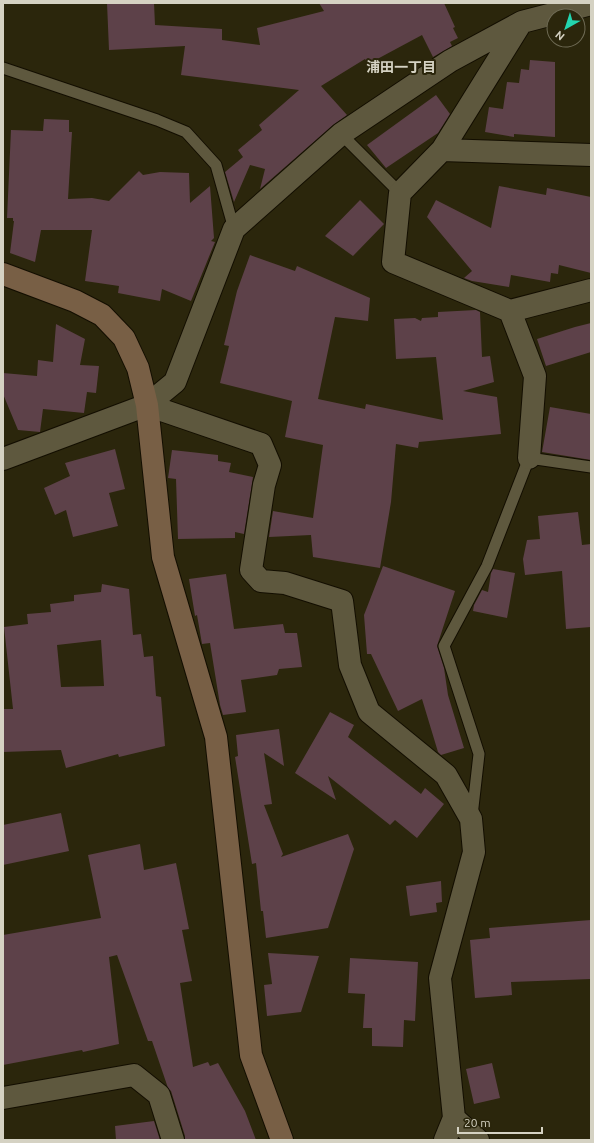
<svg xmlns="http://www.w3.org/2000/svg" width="594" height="1143" font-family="Ubuntu,'Noto Sans JP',sans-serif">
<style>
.building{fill:#5d4149;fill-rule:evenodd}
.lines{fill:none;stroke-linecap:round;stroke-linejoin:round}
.lane-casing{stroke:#130e00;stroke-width:13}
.street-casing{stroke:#130e00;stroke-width:24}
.secondary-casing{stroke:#130e00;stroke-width:24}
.lane{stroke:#5e583e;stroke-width:11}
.street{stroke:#5e583e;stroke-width:22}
.secondary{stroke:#785f45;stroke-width:22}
.labels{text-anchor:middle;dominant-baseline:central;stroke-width:4;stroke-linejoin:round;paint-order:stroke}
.neighbourhood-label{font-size:14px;font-weight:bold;fill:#d5d2c3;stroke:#2b260c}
</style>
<rect width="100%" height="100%" fill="#2b260c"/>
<path class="building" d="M107,3h47l1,22 67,4v11l38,5 -3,-17 67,-17 -5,-8h125l11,24 -2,1 5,10 -8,4 2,4 -19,11 -11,-22 -54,29 -3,-5 -44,27 26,29 -14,10 -73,64 5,-20 -15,-4 -16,37 -9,-30 18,-15 -5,-7 24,-20 -3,-5 40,-35 -118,-15 4,-29 -76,4z
M530,60l25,2v75l-41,-3v3l-29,-5 4,-25 14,2 4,-27 12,1 2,-14 8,1z
M436,95l14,19 -12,19 -52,35 -19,-23z
M44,119l25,1v12h3l-4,67 24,-1 17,3 30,-30 4,4 17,-3 29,1 1,30 20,-17 4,52 -3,3 4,1 -24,59 -29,-12 -2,12 -42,-8 1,-7 -34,-5 7,-51h-51l-6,32 -25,-9 4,-32h-1v-3h-6l4,-88 32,1z
M499,186l47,9 1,-7 44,9v76l-32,-8 -1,9 -7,-1 -1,9 -39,-7 -2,12 -37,-6 -8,-3 8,-7 -45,-54 9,-17 55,28z
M360,200l24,24 -31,32 -28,-20z
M250,255l45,16 2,-5 73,32 -2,23 -33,-4 -17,82 47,10 1,-5 77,16 -7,-63 -40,2 -2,-40 21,-1 6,3 1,-3 16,-1v-5l38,-2 4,2 2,45 8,-1 4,26 -31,9 34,6 4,37 -82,8 -1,6 -22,-4 -5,58 -11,66 -67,-11 -2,-22 -42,2 4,-26 40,7 10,-73 -38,-8 7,-36 -72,-18 9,-37 -5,-1 13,-54z
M591,323v29l-45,14 -9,-27 38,-12z
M56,324l29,15 -5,26 19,1 -3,27 -9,-1 -3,21 -41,-4 -3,23 -22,-2 -15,-36v-21l34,3 1,-16 15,2z
M550,407l41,7v46l-49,-8z
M115,449l10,40 -16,4 9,33 -45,11 -7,-27 -11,5 -11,-27 26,-12 -5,-13z
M172,450l46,5v6l13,2 -2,9 24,5 -9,57 -9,-2v6l-57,1 -2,-60 -8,-1z
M578,512l4,33 9,-1v83l-25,2 -4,-58 -37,4 -2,-16 4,-19 13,-1 -2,-23z
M383,566l72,25 -18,55 7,22 4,27 16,53 -23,7 -3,-3 -16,-53 -24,12 -27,-57h-4l-3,-39z
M493,569l22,4 -8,45 -34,-7 1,-6 8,-15 6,2 3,-19z
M226,574l8,55 49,-5 2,9h12l5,34 -23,2 -2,6 -36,5 5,32 -23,3 -3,-10 -10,-62 -8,1 -5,-29 -2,1 -6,-37z
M102,584l27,5 4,46 8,-1 3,23 9,-1 3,40 5,1 4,49 -46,11 -1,-3 -52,14 -5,-18 -58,2v-43h10l-9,-82 24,-3 -1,-10 24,-2 -1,-8 24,-3v-6l27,-3zM101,640l3,46 -43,1 -4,-42z
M330,712l24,13 -6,12 73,57 4,-6 19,16 -27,34 -22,-18 -5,5 -62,-49 8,24 -41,-27z
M279,729l5,37 -20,-13 8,51 -8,1 19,49 -2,3 67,-23 6,15 -26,79 -62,10 -3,-27h-2l-5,-48 -4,1 -17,-107 3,-1 -2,-21z
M61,813l8,38 -66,14v-40z
M140,844l4,26 32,-7 13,66 -7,1 10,51 -12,2 13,84 15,-5 2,4 8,-3 27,48 11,29h-71v-4l-14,-45 -3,-3 -16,-47h-4l-31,-86 -8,2 10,87 -36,8 -1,-2 -79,15v-130l98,-17 -13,-63z
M441,881l1,21 -6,1 1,9 -27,4 -4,-30z
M591,920v59l-80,3 1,13 -37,3 -5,-58 20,-2 -1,-10z
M268,953l51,3 -18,56 -34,4 -3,-31 8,-1z
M350,958l68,4 -3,59 -11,-1 -1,27 -31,-1v-18h-9l2,-34 -17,-1z
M492,1063l8,35 -26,6 -8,-35z
M154,1121l6,19h-44l-1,-14z"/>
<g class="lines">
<defs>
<path id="lane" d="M3,68l154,52 29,12 30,33 18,64
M341,134l59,59
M472,816l7,-62 -35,-108 43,-80 42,-108 62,9"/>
<path id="street" d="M521,23l-79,127 -42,43 -7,69 117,49 25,65 -6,82
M442,150l149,5
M510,311l81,-21
M147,405l114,39 9,21 -6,20 -13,85 10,11 24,2 57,18 8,64 19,47 77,63 25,44 3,33 -34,126 14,140 -9,22
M3,459l144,-54 28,-23 59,-153 107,-95 109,-73 72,-39 69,-18
M3,1098l131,-23 25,20 14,45
M454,1118l24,22"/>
<path id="secondary" d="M3,274l72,27 27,14 22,23 14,30 9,37 16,152 53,180 35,318 31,85"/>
</defs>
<use href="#lane" class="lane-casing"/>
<use href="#street" class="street-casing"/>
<use href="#secondary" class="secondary-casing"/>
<use href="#lane" class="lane"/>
<use href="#street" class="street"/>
<use href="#secondary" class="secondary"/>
</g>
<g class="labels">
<g class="neighbourhood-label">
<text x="401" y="67">浦田一丁目</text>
</g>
</g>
<rect width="594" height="1143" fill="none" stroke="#d5d2c3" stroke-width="8"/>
<g transform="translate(566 28) rotate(219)"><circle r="19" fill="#2b260c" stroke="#6f6b55"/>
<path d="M0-3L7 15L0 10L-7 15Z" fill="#23d5af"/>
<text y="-6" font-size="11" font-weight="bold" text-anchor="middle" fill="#d5d2c3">N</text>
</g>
<path d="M458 1127v6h84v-6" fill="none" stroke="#d5d2c3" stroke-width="2"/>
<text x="464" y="1127" font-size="12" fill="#d5d2c3" stroke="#2b260c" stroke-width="3" paint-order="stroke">20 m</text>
</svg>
